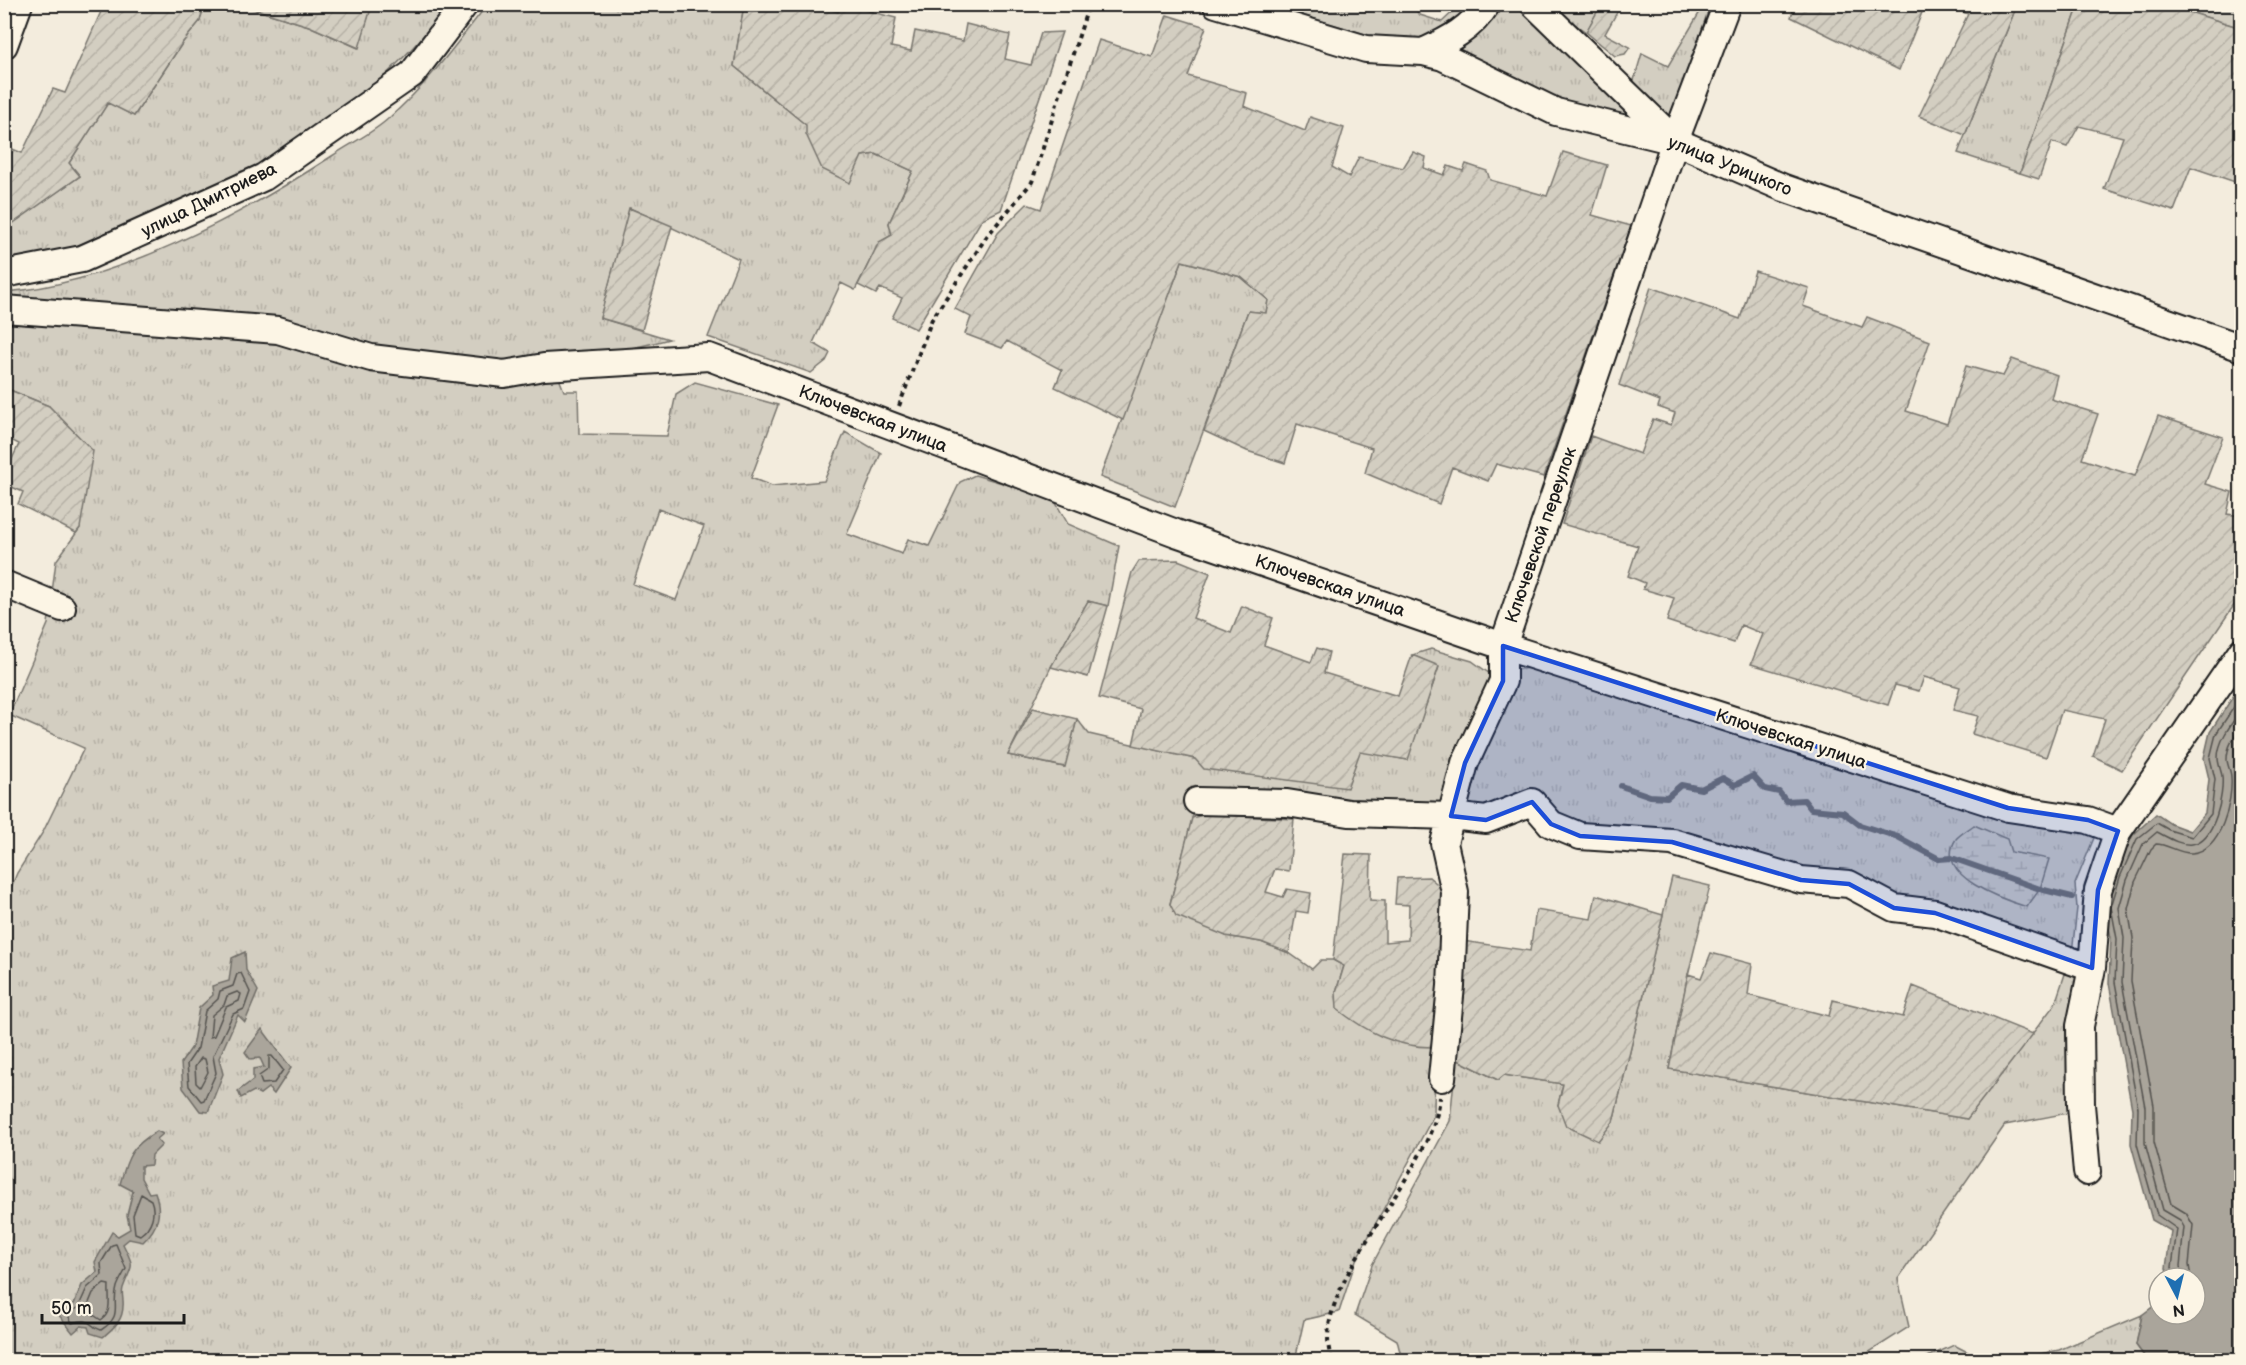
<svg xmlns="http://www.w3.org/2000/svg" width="2246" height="1365" font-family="'Balsamiq Sans',sans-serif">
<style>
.grass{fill:url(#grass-tufts);stroke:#78756e;stroke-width:1.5;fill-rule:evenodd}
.wetland{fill:url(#wetland-marsh);stroke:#78756e;stroke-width:1.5}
.garden{fill:url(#garden-furrows);stroke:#78756e;stroke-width:1.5}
.water{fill:#aaa59b;stroke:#716e68;stroke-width:1.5}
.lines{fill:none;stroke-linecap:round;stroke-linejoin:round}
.shore{stroke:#55534f;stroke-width:1.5}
.stream{stroke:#716e68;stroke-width:6}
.minor-casing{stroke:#1c1c1c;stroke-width:30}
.path{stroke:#1c1c1c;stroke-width:4;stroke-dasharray:4.5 4.5;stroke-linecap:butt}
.minor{stroke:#fcf5e5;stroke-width:26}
.marked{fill:#1d4ed8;fill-opacity:0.2;stroke:#1d4ed8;stroke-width:4.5;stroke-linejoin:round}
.labels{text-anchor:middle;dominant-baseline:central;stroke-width:4.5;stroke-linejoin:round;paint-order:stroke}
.street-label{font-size:18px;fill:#1c1c1c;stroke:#fcf5e5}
</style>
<defs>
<pattern id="grass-tufts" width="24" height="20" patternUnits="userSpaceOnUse" patternTransform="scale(1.5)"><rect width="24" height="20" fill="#d3cec1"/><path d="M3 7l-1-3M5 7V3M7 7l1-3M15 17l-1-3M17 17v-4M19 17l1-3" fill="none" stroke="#b5b0a5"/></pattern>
<pattern id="wetland-marsh" width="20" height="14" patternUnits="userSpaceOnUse" patternTransform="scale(1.5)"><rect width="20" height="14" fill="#d3cec1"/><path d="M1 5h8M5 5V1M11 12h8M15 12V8" fill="none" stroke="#b5b0a5"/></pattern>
<pattern id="garden-furrows" width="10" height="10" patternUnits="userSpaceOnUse" patternTransform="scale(1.5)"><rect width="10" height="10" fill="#d3cec1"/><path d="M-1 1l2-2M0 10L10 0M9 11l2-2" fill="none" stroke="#b5b0a5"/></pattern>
</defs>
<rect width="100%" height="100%" fill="#f3ecdd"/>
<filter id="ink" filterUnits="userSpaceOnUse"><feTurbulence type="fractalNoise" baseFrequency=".0167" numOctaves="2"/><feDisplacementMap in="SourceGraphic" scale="12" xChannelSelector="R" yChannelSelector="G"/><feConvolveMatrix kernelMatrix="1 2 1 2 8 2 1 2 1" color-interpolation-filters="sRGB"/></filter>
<g filter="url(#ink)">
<path class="grass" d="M204,5h37l68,21 49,22 14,-43h76c-46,63 -113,118 -180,158 -42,24 -89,42 -133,60 -42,17 -85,35 -130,40l-1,-34 76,-53 -11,-13 39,-61 26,14 49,-74 17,-21z
M487,5h257l-10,61 72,59 56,31 13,-2 38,17 -24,52 3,12 -13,8 -24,47 -14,-7 -28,60 17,10 -4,8 -15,12 -103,-36 31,-78 -109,-51 -30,110 69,21c-39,11 -78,17 -119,16l14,36h14l1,43 88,2 9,-42 19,-12 83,23 -27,73 21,8 52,-5 21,-49 36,21 -34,81 55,20 6,-15 21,7 31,-64 15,-7 78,23 15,26 51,22 -11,60 -20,-5 -37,66 -43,88 56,12 13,-48 12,15 106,25 165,-8 47,9 32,-93 -27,-12 19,-6 41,12 18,13 -46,131h-85l-55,-10 -66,-7 -38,1 -30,115 56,32 35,6 28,11 23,16 9,-9h12l11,6 -8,26 99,55 -1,68 -78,145 -17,52 -35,8 -9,40h-1290l-1,-455 13,-32 26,-41 41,-84 -75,-33 39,-91 8,-63 24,-33 -31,-122 -44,-18v-96c109,-8 237,-77 327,-136 19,-13 41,-23 57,-38 38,-33 67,-74 98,-113zM658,509l46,17 -28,74 -43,-16z
M1269,5h142l9,10 22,7 18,-17h12l-16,19 -40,18h-24z
M1495,5h26l107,99 20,23 -109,-35 -89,-44z
M1548,5h53l-15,27z
M1704,5h6l-38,115 -40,-33 10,-34 26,13z
M2017,5h62l-59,168 -62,-20z
M2167,5h74v23z
M1182,261l59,16 27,23 -2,13 -18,-2 -73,196 -75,-30z
M1533,668l563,165 -21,51 2,24 -5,45 -177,-56 -97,-27 -216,-41 -27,-14 -93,-9 39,-105 17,-32z
M1672,877l38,9 -22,89 -19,94 298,50 88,-115 11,-33 13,5 -13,49 2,88 -63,12 -107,154 11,48 -52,33h-455l-5,-20 -42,-25 17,-50 78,-144 6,-62 42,21 6,-5 59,9 -5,21 55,17z
M2142,1315l-6,30 11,15h-134l46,-10z
M1954,1345l29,15h-62z"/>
<path class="wetland" d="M1974,825l33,14 4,13 38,7 -9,30 -13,18c-23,-7 -95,-31 -71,-68 4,-5 13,-10 18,-14z"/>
<path class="garden" d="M98,5h106l-4,16 -17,21 -49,74 -26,-13 -39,60 11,13 -75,53v-72l5,-9 12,5 31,-64 12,4 38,-86z
M241,5h131l-13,43 -50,-22z
M744,5h69l25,7 7,-7 51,13 -5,29 20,4 4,-20 48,10 3,-17 44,11 -5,24 26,6 10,-32 21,-1 -61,178 -19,9 -66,110 -24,-11 10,-20 -22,-10 -4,6 -18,-9 21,-43 13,-7 -3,-12 24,-52 -37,-17 -14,2 -12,27 -28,-14 -16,-35v-9l-72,-59z
M1601,5h20l-16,29 25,13 -5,7 -10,2 -29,-24z
M1795,5v-1l130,1 -26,65 -108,-53z
M1945,5h72l-52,130 -46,-19 49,-102z
M2079,5h88l74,23v156l-50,-17 -17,44 -70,-22 19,-52 -44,-11 -12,21 -15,-5 -13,37 -19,-6z
M1167,15l39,12 -18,49 59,17 -3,13 61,25 5,-14 34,11 -12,39 17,10 10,-20 44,11 10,-16 13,5 -2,11 20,7 4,-9 15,5 3,-7 21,7 3,9 57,16 16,-44 44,13 -15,50 39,11 -87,251 -48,-13 -8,17 -36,-14 -13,37 -74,-31 7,-25 -75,-24 -12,39 -38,-12 -43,-20 44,-120 18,2 2,-13 -27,-23 -59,-16 -59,159 -68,-33 7,-17 -55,-29 -5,7 -37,-14 6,-17 -16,-8 43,-76 29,-29 14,5 58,-169 53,17z
M629,208l43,18 -30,104 -42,-12z
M1755,271l54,17 -6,18 59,21 5,-10 63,24 -24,70 41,13 19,-58 37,10 9,-17 45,16 -6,24 47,15 -16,45 53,17 23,-60 65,21 -18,47 27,8 -5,22 14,2v79l-119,175 -29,-14 12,-37 -43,-9 -16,47 -74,-23 6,-18 -25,-6 7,-23 -36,-10 -5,14 -24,-6 -7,20 -137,-41 12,-30 -22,-9 -7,18 -67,-22 7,-23 -31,-9 2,-6 -17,-7 10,-30 -76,-22 29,-88 49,18 13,-35 18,6 4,-12 -17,-6 2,-6 -41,-16 32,-98 89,32z
M5,388l44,18 44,45 -13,77 -4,5 -58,-29 5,-12 -18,-8v-10l14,-30 -14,-7z
M1178,560l32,13 -17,45 38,15 11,-27 31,12 -9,27 47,17 6,-14 12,4 -5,21 74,23 14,-41 27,11 -31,94 -48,-8 -13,36 -143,-19 -9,-10 -62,-14 8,-36 -42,-11 33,-126 7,-11z
M1088,601l20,5 -20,71 -37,-10z
M1033,708l44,11 -12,48 -57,-12z
M1206,814l88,5 -5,52 -14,-2 -9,23 17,5 4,-8 24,4 -3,20 -12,-2 -7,42 -28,-11 -35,-6 -50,-20 -6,-12 22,-86z
M1345,854l26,1 -1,45 15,1v41l23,-2 1,-35 -14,-1 2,-26 32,-1 14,12 1,54 -9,104c-39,1 -68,-15 -98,-38l-1,-17 8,-26 -11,-6z
M1596,895l67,20 -50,207 -15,19 -32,-15 -8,-21 5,-21 -59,-9 -6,5 -42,-21 7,-118 67,10 6,-41 55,9z
M1711,953l41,11 -4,31 81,21 4,-16 70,17 10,-31 120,48 -66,85 -298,-50 19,-95 13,4z"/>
<path class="water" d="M2241,684v676h-94l-11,-15 6,-30 17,-13v12h36v-36h-26l-3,-10 5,-37 -19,-11 -21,-76 1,-35 -23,-126 2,-45 -6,-30 9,-33 19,-40 23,-21 15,10 19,7 15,-18 4,-34 -5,-21 6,-26z
M245,952l1,18 12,21 -13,31 -7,-7 -19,43 4,16 -15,38 -8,-1 -17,-23 -2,-25 11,-16 7,-39 14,-13 -1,-9 17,-5 3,-23z
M262,1029l29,39 -17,26 -6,-6 -8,6 -6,-3 -13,7 -3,-7 15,-11v-11l11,-2 -4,-9 -10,1 -5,-7z
M157,1131l6,3 -6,5 5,6 -10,10 -1,10 -10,1v12l8,15 6,-1c7,20 4,35 -12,50l-14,-3 -6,5c13,26 9,19 0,44 -2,6 1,12 0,18 0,15 -10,22 -20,31l-13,-4 -2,-6 -7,-1 -8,7 -15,-19 3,-7 13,-3 8,-19 15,-13 -2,-10 17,-30 6,4 12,-7 -3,-14 6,-24 -13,-7c8,-29 11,-37 37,-53z"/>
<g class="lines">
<path class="shore" d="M241,973l9,19 -6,17 -11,5 -20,42 3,17 -12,27 -3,1 -12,-15 -2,-22 11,-16 7,-37 13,-12 2,-8 13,-5 4,-12z
M237,992l4,2 -2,7 -13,6 -12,29 -4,1 2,-22 12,-10 3,-9z
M269,1056h3l11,14 -9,13 -12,1 -3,-8 10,-7z
M201,1058l4,1 3,13 -8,15 -4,-4 -1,-16z
M141,1194l10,6c5,12 1,27 -11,35l-5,-2 -2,-18z
M116,1244l10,25c-3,6 -7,12 -9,18 -6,19 7,28 -16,43 -15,-4 -6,-13 -29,-7l-5,-10 11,-5 9,-20 15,-13 -1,-12 11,-18z
M2174,1278l-2,-11 5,-38 -20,-14 -20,-71 1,-36 -23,-126 2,-43 -6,-32 9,-30 17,-38 20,-16 12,7 23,7 19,-23 4,-35 -5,-21 6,-24 26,-39
M2182,1278l-2,-12 4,-39 -4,-7 -17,-10 -18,-67v-36l-23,-125 2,-44 -5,-30 8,-28 16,-36 14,-12c10,5 24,14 35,12 23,-3 32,-49 30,-68 -1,-6 -4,-12 -4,-18 0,-18 14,-35 24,-49
M2191,1278l-2,-13 4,-40 -7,-12 -15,-9 -17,-62v-36l-23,-125 2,-43 -5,-29 7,-27 16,-33 5,-5c12,0 23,10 36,9 29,-2 41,-52 39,-76 0,-6 -4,-12 -4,-18 0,-13 8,-24 15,-34
M104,1284l5,1c-1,13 4,27 -8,35l-15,-10 7,-17z"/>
<path class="stream" d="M1621,786l29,10 17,1 14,-12 20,4 22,-11 12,7 18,-9 12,13 14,3 7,9 18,-1 7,9 32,3 17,13 38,12 41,22 13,-1 88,31 32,8"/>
<defs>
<path id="minor" d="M1216,4l150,45 57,3 20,5 113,55 119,29 109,47 458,160
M1534,4l140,136
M4,45l15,-41
M1423,52c26,-12 48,-23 64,-48
M4,274l78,-15 182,-82 148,-103 53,-70
M4,309l274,21 93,28 133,16 40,-7 165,-10 467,176 327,113 505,162 80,12 30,11
M4,584l58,24
M1197,801l90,2 62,10 102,3 35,4 46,-18 19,22 29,12 92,6 129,38 48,4 45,24 41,5 157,55
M1442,1078l9,-92 4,-94 -11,-49 21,-80 38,-82v-35l172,-505 52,-137
M2087,1172l-6,-67 -1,-79 12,-58 6,-78 20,-59 124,-180"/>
</defs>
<use href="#minor" class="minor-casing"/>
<path class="path" d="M899,406l33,-87 55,-83 45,-54 57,-178
M1332,1360c-28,-71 102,-187 108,-263"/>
<use href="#minor" class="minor"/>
</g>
</g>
<path class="marked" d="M1503,646l505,162 80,12 30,11 -20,59 -6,78 -157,-55 -41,-5 -45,-24 -48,-4 -129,-38 -92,-6 -29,-12 -19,-22 -46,18 -35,-4 14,-53 38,-82z"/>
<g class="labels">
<g class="street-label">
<text transform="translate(1730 166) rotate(22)">улица Урицкого</text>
<text transform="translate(209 200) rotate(-26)">улица Дмитриева</text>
<text transform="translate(873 419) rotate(21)">Ключевская улица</text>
<text transform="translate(1541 535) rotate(-71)">Ключевской переулок</text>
<text transform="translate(1330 586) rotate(19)">Ключевская улица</text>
<text transform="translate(1791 739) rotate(18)">Ключевская улица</text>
</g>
</g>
<rect width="2246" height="1365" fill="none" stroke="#fcf5e5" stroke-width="24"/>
<rect x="12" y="12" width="2222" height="1341" fill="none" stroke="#1c1c1c" stroke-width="2" filter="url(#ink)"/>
<g transform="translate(2177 1296) rotate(173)"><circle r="28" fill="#fcf5e5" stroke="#a29e95" stroke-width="1.5"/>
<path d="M0-4.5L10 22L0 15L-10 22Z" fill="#1f6fb2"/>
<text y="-9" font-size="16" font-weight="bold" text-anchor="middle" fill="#1c1c1c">N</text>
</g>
<path d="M42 1314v9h142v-9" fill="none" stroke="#1c1c1c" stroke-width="3"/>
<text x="51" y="1314" font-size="18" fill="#1c1c1c" stroke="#fcf5e5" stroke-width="4.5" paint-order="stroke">50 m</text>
</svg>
